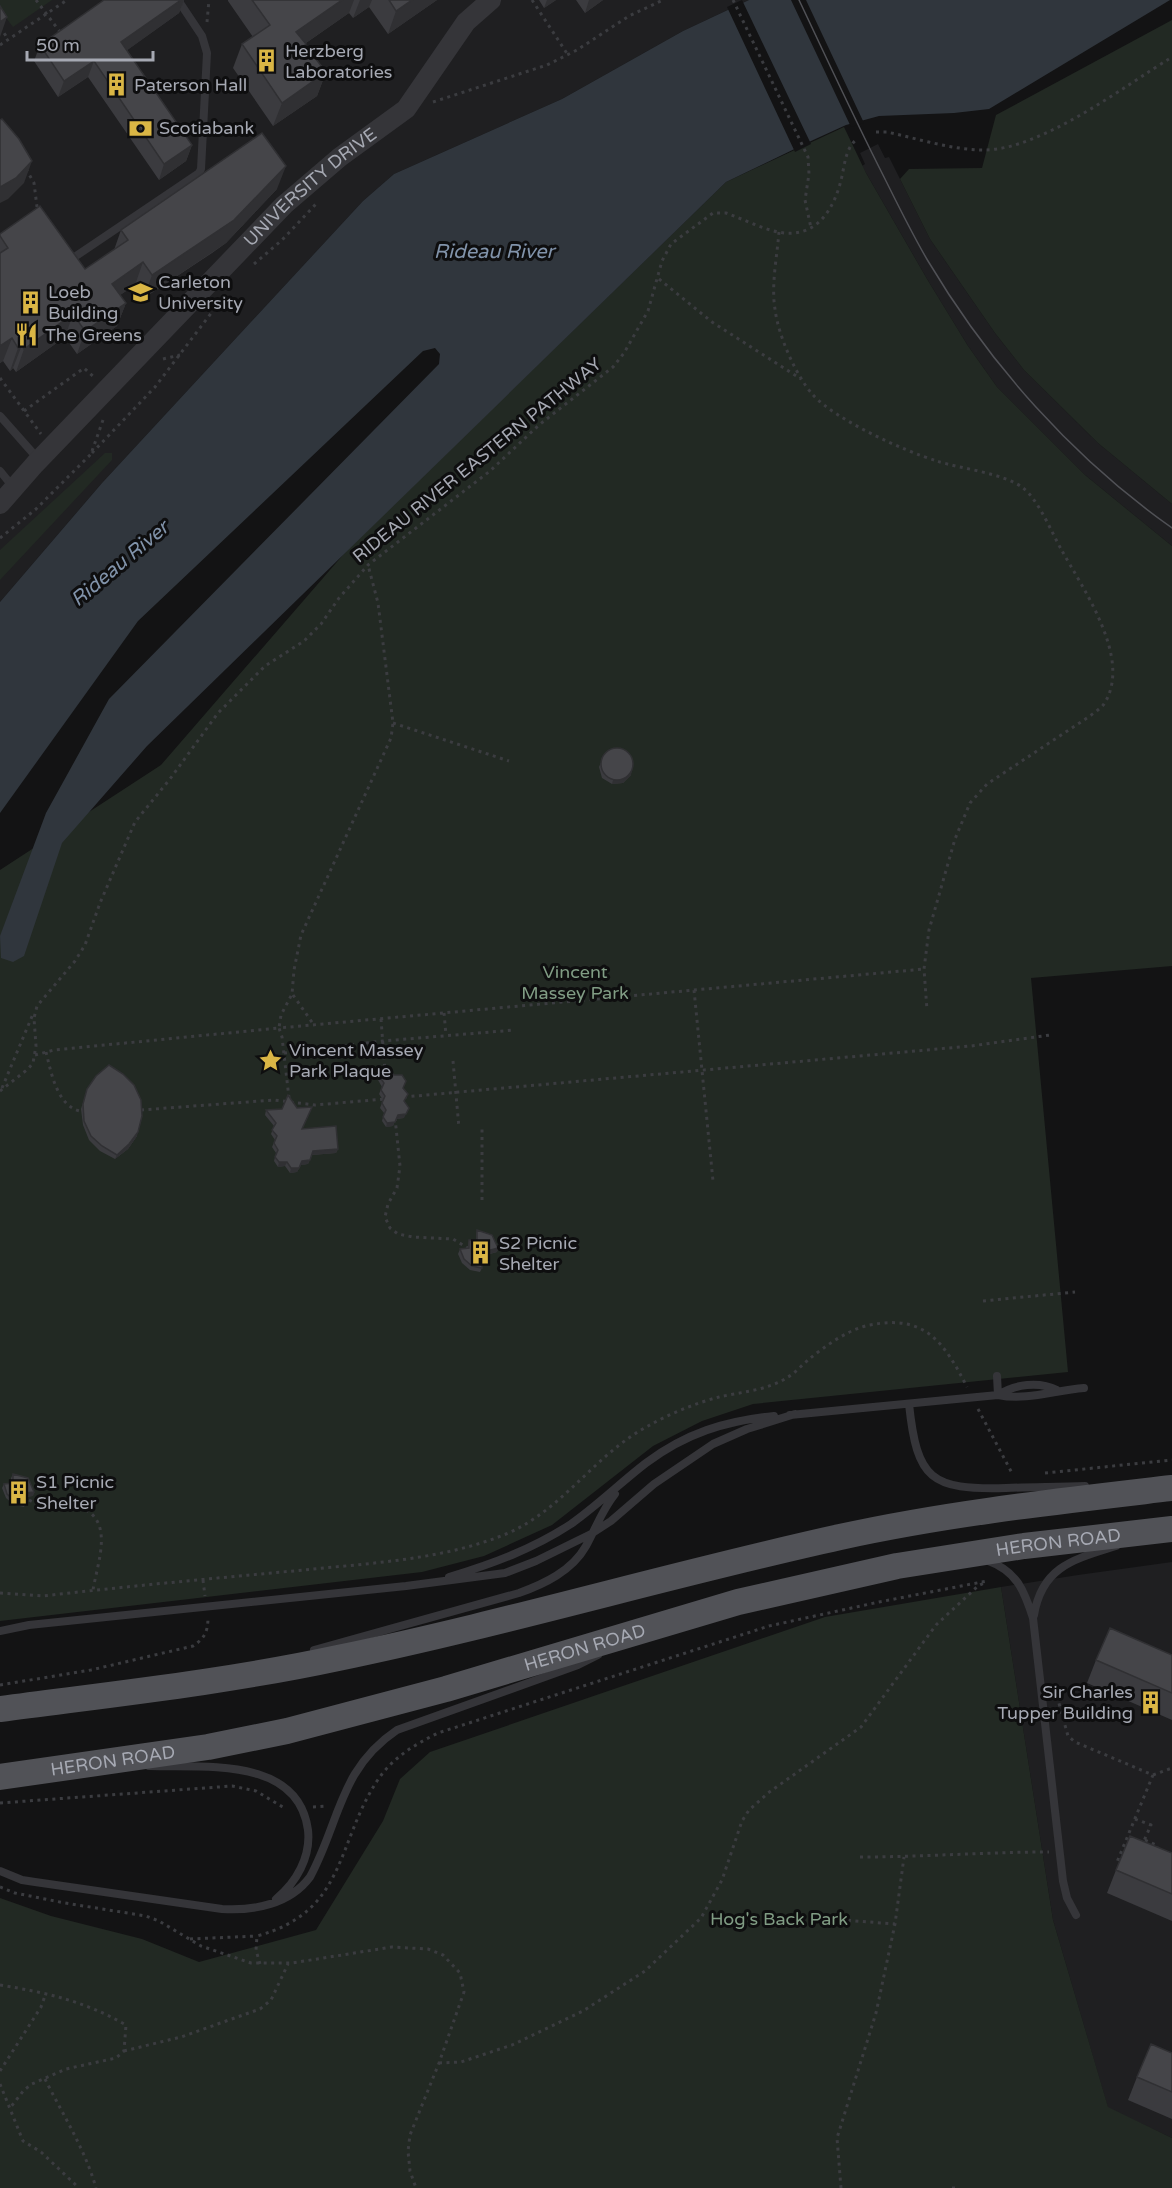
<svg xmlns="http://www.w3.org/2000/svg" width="1172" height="2188" font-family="'Varela Round',sans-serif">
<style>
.built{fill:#1f1f21}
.green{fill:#222923}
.water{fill:#30363d}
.pier{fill:#131314}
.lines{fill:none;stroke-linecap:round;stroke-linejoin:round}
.path{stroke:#3b3c40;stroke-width:3;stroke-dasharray:3 4.5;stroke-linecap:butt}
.service{stroke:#353539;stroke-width:8}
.tertiary{stroke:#353539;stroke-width:20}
.primary{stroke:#515257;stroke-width:26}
.tram{stroke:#505156;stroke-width:1.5}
.wall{fill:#3b3b3f}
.shaded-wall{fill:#303033}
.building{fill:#454549;stroke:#303033;stroke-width:1.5}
.labels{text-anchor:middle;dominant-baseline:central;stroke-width:6;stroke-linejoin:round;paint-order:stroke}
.poi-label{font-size:18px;fill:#a6a9b3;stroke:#0e0e0f;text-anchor:start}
.street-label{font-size:18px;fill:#a6a9b3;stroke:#0e0e0f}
.park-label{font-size:18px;fill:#809c84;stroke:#0e0e0f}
.water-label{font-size:20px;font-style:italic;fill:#8193aa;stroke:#0e0e0f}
</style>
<rect width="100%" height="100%" fill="#131314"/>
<path class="built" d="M0,0h749l-66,31 -121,68 -168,75 -31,27 -261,282 -102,119z
M878,144l7,14 4,-1 41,82 65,94 29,37 74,73 74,61v42l-87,-71 -88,-88 -29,-41 -41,-67 -65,-113 3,-2 -5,-11z
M1172,1562v576l-64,-30 -55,-188 -52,-333 77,-12z"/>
<path class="green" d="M0,0h52l-39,27 -13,-17z
M1172,20v484l-74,-61 -74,-73 -29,-37 -65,-94 -30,-60 9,-10 73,-1 14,-53z
M844,127l22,46 61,106 41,67 29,41 88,88 87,71v420l-141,12 37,394 -315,32 -51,17 -49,25 -101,79 -68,31 -62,16 -422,49v-751l161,-105 188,-217 377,-366z
M105,453h7v7l-112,120v-30z
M1001,1587l52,333 55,187 64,31v50h-1172v-290l51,18 91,23 57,23 117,-32 67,-109 17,-42 30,-27 395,-135z"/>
<path class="water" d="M749,0h421l-181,109 -35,4 -75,3 -33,9 -35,16 -85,41 -579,564 -85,97 -38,113 -11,6 -12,-4 -1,-22 46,-123 63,-114 330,-335 1,-10 -5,-6 -12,3 -285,270 -138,192v-211l102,-119 261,-282 31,-27 168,-75 121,-68z"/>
<path class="pier" d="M742,0l69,144 -16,8 -68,-145z
M791,0h15l58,123 -13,4z"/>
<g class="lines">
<path class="path" d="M36,0l24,32
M532,0l36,55
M733,0l75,157 1,17 -4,26 6,28
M207,22l2,-22
M0,27l8,12
M0,45l67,-45
M433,102l114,-37 30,-15 52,-34 34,-16
M876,132h11c32,7 65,18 98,18 57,-1 138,-63 187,-93
M26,169l8,14 3,24
M779,232c-2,25 -8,53 -4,77 3,26 21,67 38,86 23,25 91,56 124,66 24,8 67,12 86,27 15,11 29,45 38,61 22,40 72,110 43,155 -3,4 -9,8 -14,12l-103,68 -17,19 -15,36 -26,91 -5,39 3,41
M254,264l28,-24 34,-36
M659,279l53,43 89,57
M163,359l17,-4
M0,378l41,56
M24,411l60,-43 11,10
M103,420l-12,34 64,-67 70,-92
M0,538l36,-29 55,-55
M393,723l116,38
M694,990l19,191
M293,995l21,30
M444,1013l2,22
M381,1019l4,53
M46,1052c5,20 11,54 34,59
M284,1053l99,-12 131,-11
M35,1055l19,-5 225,-22 2,-13 11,-21 2,-24 7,-35 90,-197 2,-15 -15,-120 -10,-38
M453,1061l6,67
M2,1088l31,-74
M0,1091l28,-22 5,-6 3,-17 -2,-28 3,-12 38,-45 10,-16 15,-42 35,-81 35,-43 48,-66 47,-47 39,-25 17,-17 18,-26 29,-33 122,-94 49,-46 74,-58 11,-14 24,-42 14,-50 9,-17 42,-31h13c17,6 34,15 52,19 39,8 57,-24 64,-56 3,-14 4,-28 15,-37
M404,1097l567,-51 79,-11
M289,1098l-7,-61 -3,-9 645,-59
M141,1110l133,-10 41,5 70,-6
M395,1118l5,48 -3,22 -9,16 -3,13 5,11 8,6 15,3 40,2 18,11
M482,1200v-74
M983,1301l92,-9
M978,1409l35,66
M1045,1473l127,-13
M29,1500l15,7c11,-5 21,-4 32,-1 40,11 22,54 17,84
M203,1580l2,16
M0,1593l43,3c87,-10 174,-18 261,-26 66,-7 139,-10 202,-36 57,-24 88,-79 142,-108 21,-12 48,-23 71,-29 22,-5 50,-7 69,-20 7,-4 13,-11 20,-17 16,-13 40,-31 62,-35 55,-11 74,17 97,62
M0,1685l91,-15 102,-24c12,-8 15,-15 15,-29
M1055,1689l13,47 7,6 78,33 -36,87
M1153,1775l19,-7
M0,1803l232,-17 24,5 30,18
M313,1807l14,-1
M1135,1819l16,6 -8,18
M1145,1840l13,6 -1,4
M860,1857c63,0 126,-5 189,-5
M0,1887l15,6 50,10 81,13 13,5 42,25 50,17h41l100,-16 36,2 15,6 17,18 4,19 -25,71 -29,72 -2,16 2,20 6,17
M818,1918l77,6
M190,1939l67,-3
M260,1964l-4,-14 1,-14c89,-24 79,-92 120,-155 15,-23 37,-36 61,-48l331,-107 110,-24 108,-21
M0,1985c48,8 84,16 126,40l-2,26 -8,7 -50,11 -34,15 -8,6 -14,18
M124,2051l57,-14 79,-28 11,-9 17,-36
M439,2063l22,-1 51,-17 71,-34 62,-40 56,-53 21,-38 20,-59 7,-11 19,-17 93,-66 75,-102 42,-39 6,-3
M0,2071l41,-64 5,-14
M45,2079c18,36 40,70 51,109
M0,2084l23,57 18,11 38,36
M841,2188l-4,-50 39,-125 19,-89 9,-67
M952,2188h7"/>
<path class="service" d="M73,258l126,-85 2,-4 6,-116 -5,-17 -24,-36
M0,416l39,44
M0,471l13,16
M997,1376l1,19
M998,1395c17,-11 41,-14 59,-5
M909,1404c8,76 22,86 97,84 26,-1 53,-1 79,-2
M790,1415l208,-20c29,6 57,-5 86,-7
M986,1560c31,11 38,30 47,58l30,263 4,17 9,17
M449,1577c43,-13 84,-28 122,-53 27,-19 49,-41 75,-61 40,-30 79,-42 128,-47
M1034,1615c8,-49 41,-56 82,-69
M0,1631l29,-6 377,-39 99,-13 31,-12 55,-27 20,-13 43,-37 59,-40 34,-15 48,-15
M314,1650l205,-57c25,-9 53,-22 67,-47 10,-18 16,-36 29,-52
M149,1766c55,2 149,-10 159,64 3,27 -12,53 -32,69
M0,1871l22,9 13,2 187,27c32,2 68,-5 88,-32 30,-55 29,-108 87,-147l181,-65 20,-10"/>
<path class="tertiary" id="s1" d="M0,504l35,-40 249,-259 56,-48 66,-48 60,-87 25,-22"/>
<g class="primary">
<path d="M0,1709c113,-15 226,-27 338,-51 169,-35 334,-84 502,-121 109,-24 221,-36 332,-49"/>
<path id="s2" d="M0,1777l208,-30 79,-16 159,-42 292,-87 159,-36 127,-20 148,-17"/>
</g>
<path class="tram" d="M799,0c28,59 55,118 85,177 14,28 28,57 44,84 62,104 145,197 244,267"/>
</g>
<path class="wall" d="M104,0h80l-5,13 -52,37 65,95 -6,16 -27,19 -71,-103 -30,20 -24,-36 6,-16z
M228,0h209l-49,34 -19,-27 -16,11 -4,-5 -43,30v2l20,27 -9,24 -44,30 -40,-58 9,-24 11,-7 -25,-36z
M539,0h17l-12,8z
M576,0h27l-18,13z
M277,189l-51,54 -14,10 -68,45 -9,-13 -15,10 6,8 -9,23 -40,28 -12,-17 -49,35 -3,-4 -3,3 -7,-10 -3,2v-129l85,35 29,-19 7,-20z
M605,753l26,22 -8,8 -11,1 -10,-6 -3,-11z
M382,1070l22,18 1,13 -1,17 -8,1 -3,7 -7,1 -4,-6 2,-8 -4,-5 3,-8 -4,-6 3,-7 -4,-7z
M86,1093l51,43 -9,13 -13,10 -15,-8 -11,-11 -6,-15 -2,-16z
M266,1110l72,39 -2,4 -24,2 -4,9 -7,1 -4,7 -7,1 -5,-7 -7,1 -4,-6 2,-8 -4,-6 3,-7 -4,-6 3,-8 -9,-11z
M477,1230l21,18 -1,4 -7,2 -2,7 -6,1v6l-2,4 -10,-2 -8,-7 -4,-9 2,-5h8v-5l1,-4h7v-6z
M13,1474l21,18 -1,4 -8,1 1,6 -2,4 -10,-2 -8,-7 -4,-10 2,-4 7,-1v-5z
M1172,1655v65l-85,-37 9,-23z
M1172,1853v68l-65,-28 9,-23z
M1172,2053v66l-44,-19 9,-23z"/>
<path class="shaded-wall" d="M181,0h3l-5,13 -64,46 6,-17z
M342,0h12l-5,13 -62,43 9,-24z
M360,0h12l-3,7 -16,11z
M412,0h25l-49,34 8,-23z
M547,0h9l-12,8z
M589,0h14l-18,13z
M7,17l-7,20v-15z
M94,61l-6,16 -30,20 6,-16z
M326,72l-9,24 -44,30 9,-23z
M192,145l-6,16 -27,19 5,-16z
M32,161l-8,22 -16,16 -8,4v-16z
M286,166l-9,23 -51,54 -82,55 8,-23z
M143,262l-8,23 -31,21 8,-22z
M126,303l-9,23 -40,28 8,-23z
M73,314l-8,23 -49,35 8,-23z
M12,338l-9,23 -3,2v-17z
M22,345l-9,23 -3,3 8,-23z
M632,771l-1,4 -8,8 -11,1 1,-4z
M409,1108l-5,10 -8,1 -3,7 -7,1 1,-4z
M138,1132l-1,4 -9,13 -13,10 2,-4z
M338,1149l-2,4 -24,2 1,-4z
M310,1160l-2,4 -7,1 -4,7 -7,1 1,-5 11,-7z
M279,1162h8l-2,4 -7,1z
M498,1248l-1,4 -9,2 2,-4z
M489,1257l-1,4 -8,1 2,-4z
M34,1492l-1,4 -9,1 1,-4z"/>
<path class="building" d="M104,0h77l-60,42 71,103 -28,19 -70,-103 -30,20 -24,-36z
M252,0h90l-46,32 10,12 -1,1 21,27 -44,31 -40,-59 28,-19z
M389,0h23l-16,11z
M0,6l7,11 -7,5z
M2,119l17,20 13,22 -16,17 -16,9v-67z
M262,133l24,33 -52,54 -82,55 -9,-13 -31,22 14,19 -41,28 -12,-17 -49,35 -2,-4 -4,3 -6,-10 -12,8v-93l8,-5 -8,-12v-2l40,-28 45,63 43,-29 -7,-10z
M601 764a16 16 0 1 1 32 0a16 16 0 1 1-32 0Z
M109,1065l14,9 11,11 7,15 1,16 -4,16 -9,12 -12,11 -15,-9 -11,-10 -7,-15 -1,-17 4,-15 9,-13z
M390,1069l4,6h8l4,6 -3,7 5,6 -4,7 5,7 -3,6 -8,1 -3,7 -8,1 -4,-6 3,-7 -4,-7 3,-7 -4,-6 3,-7 -5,-7 3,-6z
M288,1095l9,13 15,-1 -10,22 34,-3 2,23 -25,2 -3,9 -8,1 -3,7h-8l-4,-6h-8l-4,-5 3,-7 -4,-7 3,-7 -5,-6 4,-7 -10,-13 16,-1z
M477,1230l15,5 6,13 -8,2 -1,7 -7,1v10l-10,-2 -8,-7 -4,-10 9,-1v-8h8z
M13,1474l15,4 6,14 -9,1 1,10 -11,-2 -8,-7 -3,-10 9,-1z
M1110,1628l62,27v38l-76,-33z
M1130,1836l42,17v41l-56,-24z
M1151,2044l21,9v39l-35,-15z"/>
<defs>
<symbol id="building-bare" viewBox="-9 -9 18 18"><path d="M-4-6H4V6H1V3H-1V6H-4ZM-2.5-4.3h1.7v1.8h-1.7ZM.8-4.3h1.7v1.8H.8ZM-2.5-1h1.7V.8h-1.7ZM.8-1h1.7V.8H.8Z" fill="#dab645" stroke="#0e0e0f" stroke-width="2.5" paint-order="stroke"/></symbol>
<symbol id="bank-bare" viewBox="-9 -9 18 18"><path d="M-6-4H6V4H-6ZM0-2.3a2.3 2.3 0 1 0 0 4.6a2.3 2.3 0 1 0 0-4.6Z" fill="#dab645" stroke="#0e0e0f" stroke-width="2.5" paint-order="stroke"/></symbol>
<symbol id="university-bare" viewBox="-9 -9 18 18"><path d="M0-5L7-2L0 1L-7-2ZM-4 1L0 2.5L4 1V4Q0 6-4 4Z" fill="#dab645" stroke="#0e0e0f" stroke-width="2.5" paint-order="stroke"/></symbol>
<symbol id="restaurant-bare" viewBox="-9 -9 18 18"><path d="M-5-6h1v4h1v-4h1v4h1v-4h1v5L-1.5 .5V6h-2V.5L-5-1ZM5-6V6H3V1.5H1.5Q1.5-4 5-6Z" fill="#dab645" stroke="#0e0e0f" stroke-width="2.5" paint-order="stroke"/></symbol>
<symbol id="sight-bare" viewBox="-9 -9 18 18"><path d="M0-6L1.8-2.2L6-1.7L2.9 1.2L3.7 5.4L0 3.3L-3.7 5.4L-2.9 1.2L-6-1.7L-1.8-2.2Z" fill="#dab645" stroke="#0e0e0f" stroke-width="2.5" paint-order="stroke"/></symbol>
</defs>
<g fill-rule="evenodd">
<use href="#building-bare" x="250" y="44" width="33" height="33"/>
<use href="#building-bare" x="100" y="68" width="33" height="33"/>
<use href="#bank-bare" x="124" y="112" width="33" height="33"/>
<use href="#university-bare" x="124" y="276" width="33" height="33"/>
<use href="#building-bare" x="14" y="286" width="33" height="33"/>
<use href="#restaurant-bare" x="10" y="318" width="33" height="33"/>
<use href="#sight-bare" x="254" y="1044" width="33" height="33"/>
<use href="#building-bare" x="464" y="1236" width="33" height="33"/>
<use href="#building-bare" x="2" y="1476" width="33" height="33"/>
<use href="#building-bare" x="1134" y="1686" width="33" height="33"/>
</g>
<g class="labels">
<g class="poi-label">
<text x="285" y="51">Herzberg<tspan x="285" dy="21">Laboratories</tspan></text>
<text x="134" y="85">Paterson Hall</text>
<text x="159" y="128">Scotiabank</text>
<text x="158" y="282">Carleton<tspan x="158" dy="21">University</tspan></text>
<text x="48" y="292">Loeb<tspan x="48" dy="21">Building</tspan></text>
<text x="45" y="335">The Greens</text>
<text x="289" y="1050">Vincent Massey<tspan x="289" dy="21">Park Plaque</tspan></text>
<text x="499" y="1243">S2 Picnic<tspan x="499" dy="21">Shelter</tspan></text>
<text x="36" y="1482">S1 Picnic<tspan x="36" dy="21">Shelter</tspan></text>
<text x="1133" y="1692" text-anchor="end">Sir Charles<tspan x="1133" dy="21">Tupper Building</tspan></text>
</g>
<g class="street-label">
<text stroke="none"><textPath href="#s1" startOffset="444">UNIVERSITY DRIVE</textPath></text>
<text transform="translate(477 460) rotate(-39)">RIDEAU RIVER EASTERN PATHWAY</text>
<text stroke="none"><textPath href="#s2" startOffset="1086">HERON ROAD</textPath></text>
<text stroke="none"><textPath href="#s2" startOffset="600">HERON ROAD</textPath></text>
<text stroke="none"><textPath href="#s2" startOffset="114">HERON ROAD</textPath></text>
</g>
<g class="park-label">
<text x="575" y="972">Vincent<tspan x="575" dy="21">Massey Park</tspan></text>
<text x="779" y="1919">Hog's Back Park</text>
</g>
<g class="water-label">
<text x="494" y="252">Rideau River</text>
<text transform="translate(120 564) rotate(-40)">Rideau River</text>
</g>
</g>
<path d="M27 51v9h126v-9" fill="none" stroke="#a6a9b3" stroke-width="3"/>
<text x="36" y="51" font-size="18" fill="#a6a9b3" stroke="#0e0e0f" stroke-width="4.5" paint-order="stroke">50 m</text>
</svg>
